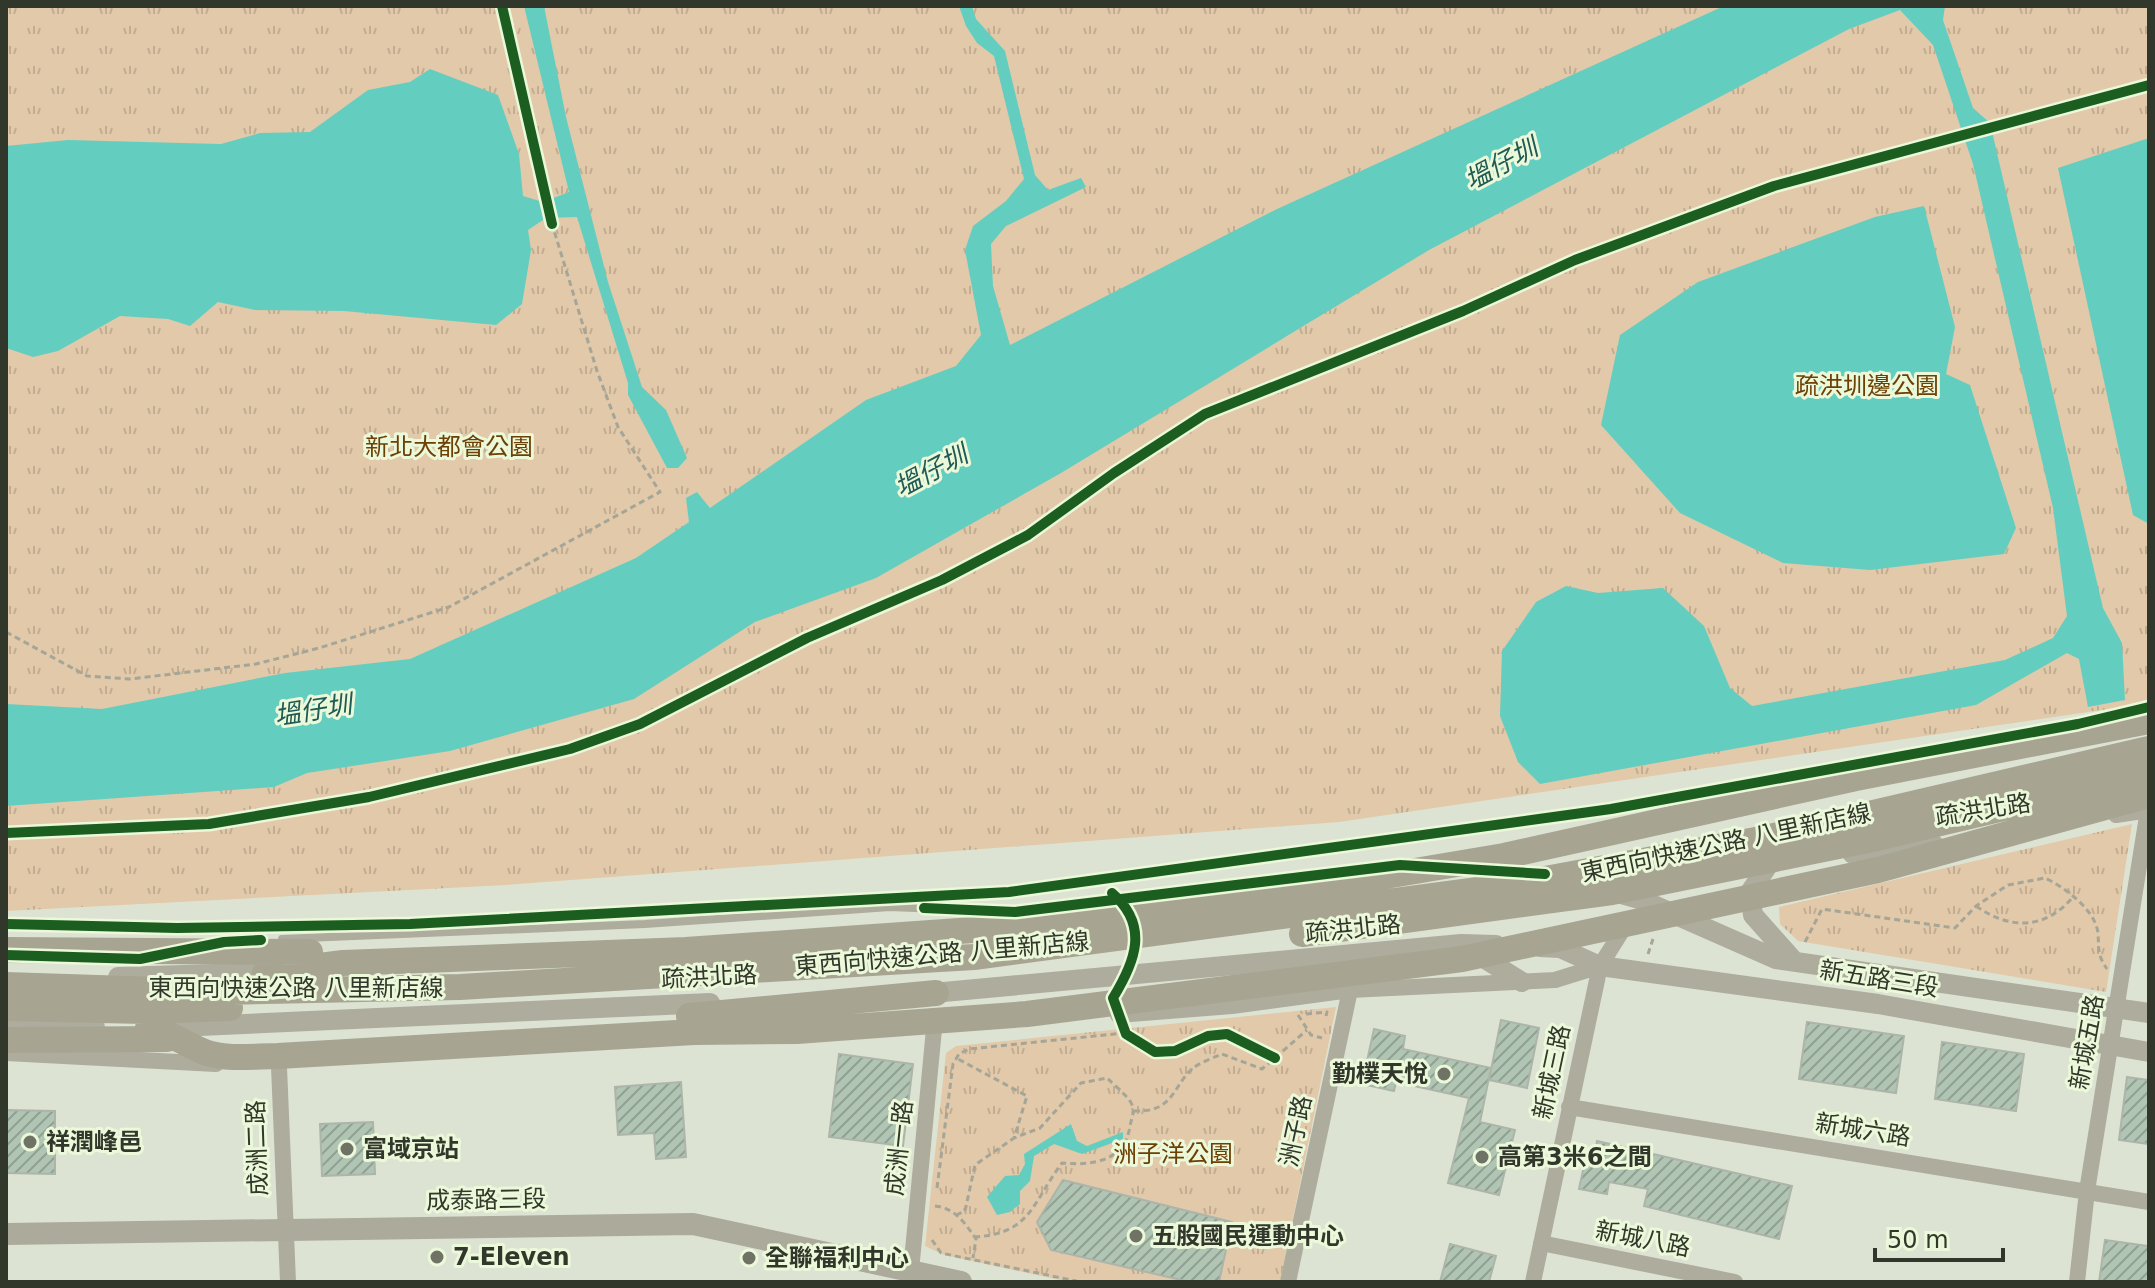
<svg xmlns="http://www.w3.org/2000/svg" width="2155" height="1288" font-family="'DejaVu Sans','Noto Sans TC',sans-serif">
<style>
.park{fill:url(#park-tufts)}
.water{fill:#63cec0}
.building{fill:url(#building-hatch);stroke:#adb5aa;stroke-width:2}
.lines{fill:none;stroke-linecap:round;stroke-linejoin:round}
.path{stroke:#a5a598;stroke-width:3;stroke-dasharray:6 4;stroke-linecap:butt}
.service{stroke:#aeac9d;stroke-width:8}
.minor{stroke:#aeac9d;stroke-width:16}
.tertiary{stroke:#aeac9d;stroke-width:20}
.secondary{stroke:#acaa9a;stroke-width:22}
.trunk{stroke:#a7a592;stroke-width:26}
.cycleway-casing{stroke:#ebf8d9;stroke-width:15}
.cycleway{stroke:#1b5e20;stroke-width:10}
.poi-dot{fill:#6e7366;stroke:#ebf8d9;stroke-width:3}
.labels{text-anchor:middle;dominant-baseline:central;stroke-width:6;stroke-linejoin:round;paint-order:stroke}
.park-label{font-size:24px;fill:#6d4005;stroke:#ebf8d9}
.street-label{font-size:24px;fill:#32372b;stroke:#ebf8d9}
.poi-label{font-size:24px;font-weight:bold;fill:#32372b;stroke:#ebf8d9;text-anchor:start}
.water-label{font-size:26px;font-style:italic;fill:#205a54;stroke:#ebf8d9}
</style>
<defs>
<pattern id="park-tufts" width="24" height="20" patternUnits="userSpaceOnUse" patternTransform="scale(2)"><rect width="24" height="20" fill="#e1c9a9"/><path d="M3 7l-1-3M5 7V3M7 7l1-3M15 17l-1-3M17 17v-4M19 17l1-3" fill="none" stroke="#c2ad92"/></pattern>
<pattern id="building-hatch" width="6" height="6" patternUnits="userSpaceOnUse" patternTransform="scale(2)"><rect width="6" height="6" fill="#b0c5b3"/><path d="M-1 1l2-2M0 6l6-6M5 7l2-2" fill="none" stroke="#90a192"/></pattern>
</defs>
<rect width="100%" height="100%" fill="#dde3d3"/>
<path class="park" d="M6,6h2143v693l-27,8 -783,115 -833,63 -500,26z
M2132,824l-26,168 -308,-51 -18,-17 -1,-17z
M1336,1007l-56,275h-211l-125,-27 -19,-9 21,-193 10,-7z"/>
<path class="water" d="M524,6h20l22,111 42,165 34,105 24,23 21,48 -9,10h-11l-39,-73v-12l-51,-166 -31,1 -18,12 3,20 -9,54 -26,21 -152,-14 -89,-1 -37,-8 -28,24 -22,-7 -48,-3 -62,35 -25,6 -27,-9v-202l62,-6 153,4 39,-11 50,-1 58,-42 42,-8 20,-13 68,26 21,59 4,42 20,6 26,-10z
M959,6h13l4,13 29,32 30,124 13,15 33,-12 5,9 -80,39 -15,18 2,42 17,59 267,-136 447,-203h221l-2,14 30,88 17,15 113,485 19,35 3,57 -37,7 -9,-48 -12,-6 -91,52 -436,79 -22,-22 -18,-46 2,-65 34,-49 30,-16 32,7 65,-5 41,38 26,62 22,18 253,-46 48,-22 14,-22 -14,-108 -80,-344 -40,-119 -33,-35 -51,19 -420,221 -368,223 -185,105 -121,44 -121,77 -184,52 -143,22 -33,14 -268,19v-102l96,5 183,-36 125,-14 226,-101 53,-36 -3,-24 11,-6 13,16 156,-108 90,-34 25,-31 -16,-85 8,-24 33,-25 18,-22 -30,-123 -17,-13 -11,-17z
M2149,138v386l-16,-9 -75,-347z
M1924,206l31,121 -9,47 24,11 46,143 -12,26 -134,16 -87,-7 -103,-50 -79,-88 19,-90 78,-53 177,-65z
M1071,1124l6,17 10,5 36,-14v7l-41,15 -28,-10 -20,12 -4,25 -10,10v13l-10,8 -13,3 -10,-18 18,-21 14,-1 6,-11 -1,-10z"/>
<path class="building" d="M1501,1020l38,8 -12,60 -38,-8z
M1807,1022l97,14 -8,57 -97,-14z
M1374,1029l31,7 -2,13 88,19 -11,54 35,8 -16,65 -51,-12 21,-85 -73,-16 -2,9 -32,-7z
M1942,1042l82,12 -8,57 -81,-12z
M839,1054l74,10 -10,82 -74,-9z
M2127,1077l22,3v64l-30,-4z
M681,1082l5,75 -30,2 -2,-26 -36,2 -3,-48z
M6,1110l49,1v63l-49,-1z
M373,1122l2,52 -53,2 -2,-52z
M1597,1141l195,45 -13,53 -135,-33 4,-17 -39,-7 -2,12 -28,-5 6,-28 8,2z
M1063,1180l169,42 -13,60h-29l-139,-32 -14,-28z
M2105,1240l44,6v36h-50z
M1450,1244l46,12 -7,26h-49z"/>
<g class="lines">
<path class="path" d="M6,632l81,44 43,3 126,-15 63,-16 130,-41 211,-115 -42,-65 -21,-56 -45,-147
M1976,906c34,24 69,24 97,-9
M1805,942l17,-33 133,19 21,-22 32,-21 37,-7c19,9 50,31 53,55 1,15 -1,22 9,36
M1648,954l5,-15
M1306,1014l21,-2 -1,4
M1298,1015l13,20 11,3
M1134,1111c40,2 39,-26 59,-43 8,-6 20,-10 29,-14l40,15 45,-39
M937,1188l16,-124 6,-10 10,-5 155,-16
M935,1206c20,2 30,17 41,33l-3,19
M956,1215l9,-4 10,-46 39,-27 13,-42 -69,-37
M974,1237c57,-3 58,-34 88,-74 31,3 63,-2 68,-37 2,-10 6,-16 0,-25 -6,-8 -16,-16 -23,-23l-26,5 -41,45 -26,10
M932,1240l9,13 140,29"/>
<path class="service" d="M1486,870l38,2
M282,939l363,-15 245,-17 125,5 298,-36"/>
<path class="minor" d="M2116,815l33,-5
M1851,855l84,-12
M1118,1015l114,-9 118,-16 205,-10 45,-14 27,-43
M6,1053l210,11
M279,1067l9,215
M1569,1107l580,95
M1541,1243l194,39
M911,1271l23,-242
M1288,1282l62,-292
M1533,1282l67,-316
M2077,1282l10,-91 61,-381"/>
<path class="tertiary" d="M1767,867l-17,25 3,23 40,45
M1614,892l28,8 134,59 373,54
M1540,947l20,1 40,18 278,38 271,48
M1474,952l48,30
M118,977l160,-5
M922,994l539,-50 35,1
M6,1025l89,2
M155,1028l555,-25"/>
<path class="secondary" d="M6,1234l687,-10 268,58"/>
<path class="trunk" d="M1302,934l310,-42 256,-52 281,-66
M6,950l304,2
M265,973l78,-10 343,-13 316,-22 253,-30 249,-42 352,-78 293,-57
M6,985l214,7 240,-5 514,-30 534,-71 253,-47 388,-90
M6,1008l139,3 85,-3
M689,1016l247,-23
M148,1028c23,4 37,17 59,25 22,7 49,3 71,3l416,-24 103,-1 230,-17 435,-55 416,-89 271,-75
M6,1040l160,-1"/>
<defs>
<path id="cycleway" d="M502,6l50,218
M6,833l203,-9 160,-27 201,-48 70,-25 167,-86 135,-58 86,-45 86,-62 91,-59 258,-103 112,-51 199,-74 375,-101
M1112,893c38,33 23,69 1,105l13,36 29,18 20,-1 33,-15 19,-2 48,24
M924,908l91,4 385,-47 145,9
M6,924l171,4 233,-4 599,-32 602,-83 467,-85 71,-17
M6,955l134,4 84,-17 37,-2"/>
</defs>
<use href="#cycleway" class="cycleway-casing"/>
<use href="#cycleway" class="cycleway"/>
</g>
<g class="poi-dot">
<circle cx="1444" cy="1074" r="8"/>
<circle cx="30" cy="1142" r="8"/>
<circle cx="347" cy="1149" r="8"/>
<circle cx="1482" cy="1157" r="8"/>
<circle cx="1136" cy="1236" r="8"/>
<circle cx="437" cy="1257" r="8"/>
<circle cx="749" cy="1258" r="8"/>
</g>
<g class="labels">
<g class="park-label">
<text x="1867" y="386">疏洪圳邊公園</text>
<text x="449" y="447">新北大都會公園</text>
<text x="1173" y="1154">洲子洋公園</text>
</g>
<g class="street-label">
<text transform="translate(1983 810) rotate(-9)">疏洪北路</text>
<text transform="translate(1726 843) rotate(-12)">東西向快速公路 八里新店線</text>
<text transform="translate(1353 929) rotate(-6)">疏洪北路</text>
<text transform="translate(942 954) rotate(-5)">東西向快速公路 八里新店線</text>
<text transform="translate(709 977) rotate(-3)">疏洪北路</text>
<text transform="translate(1879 979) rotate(9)">新五路三段</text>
<text x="296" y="988">東西向快速公路 八里新店線</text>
<text transform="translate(2087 1042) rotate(-80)">新城五路</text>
<text transform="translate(1552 1072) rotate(-78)">新城三路</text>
<text transform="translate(1863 1130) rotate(9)">新城六路</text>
<text transform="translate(1296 1131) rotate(-78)">洲子路</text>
<text transform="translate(257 1148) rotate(-92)">成洲二路</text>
<text transform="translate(899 1148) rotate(-84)">成洲一路</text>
<text transform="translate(486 1200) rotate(-1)">成泰路三段</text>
<text transform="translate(1643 1239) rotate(11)">新城八路</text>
</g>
<g class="poi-label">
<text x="1428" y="1074" text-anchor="end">勤樸天悅</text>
<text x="46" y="1142">祥潤峰邑</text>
<text x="363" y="1149">富域京站</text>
<text x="1498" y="1157">高第3米6之間</text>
<text x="1152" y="1236">五股國民運動中心</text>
<text x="453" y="1257">7-Eleven</text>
<text x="765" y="1258">全聯福利中心</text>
</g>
<g class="water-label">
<text transform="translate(1501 164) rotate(-28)">塭仔圳</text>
<text transform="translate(931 471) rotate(-28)">塭仔圳</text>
<text transform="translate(313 710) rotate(-9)">塭仔圳</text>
</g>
</g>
<rect width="2155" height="1288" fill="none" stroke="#32372b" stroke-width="16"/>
<path d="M1875 1248v12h128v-12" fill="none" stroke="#32372b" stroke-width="4"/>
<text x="1887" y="1248" font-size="24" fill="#32372b" stroke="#ebf8d9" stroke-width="6" paint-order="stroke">50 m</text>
</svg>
